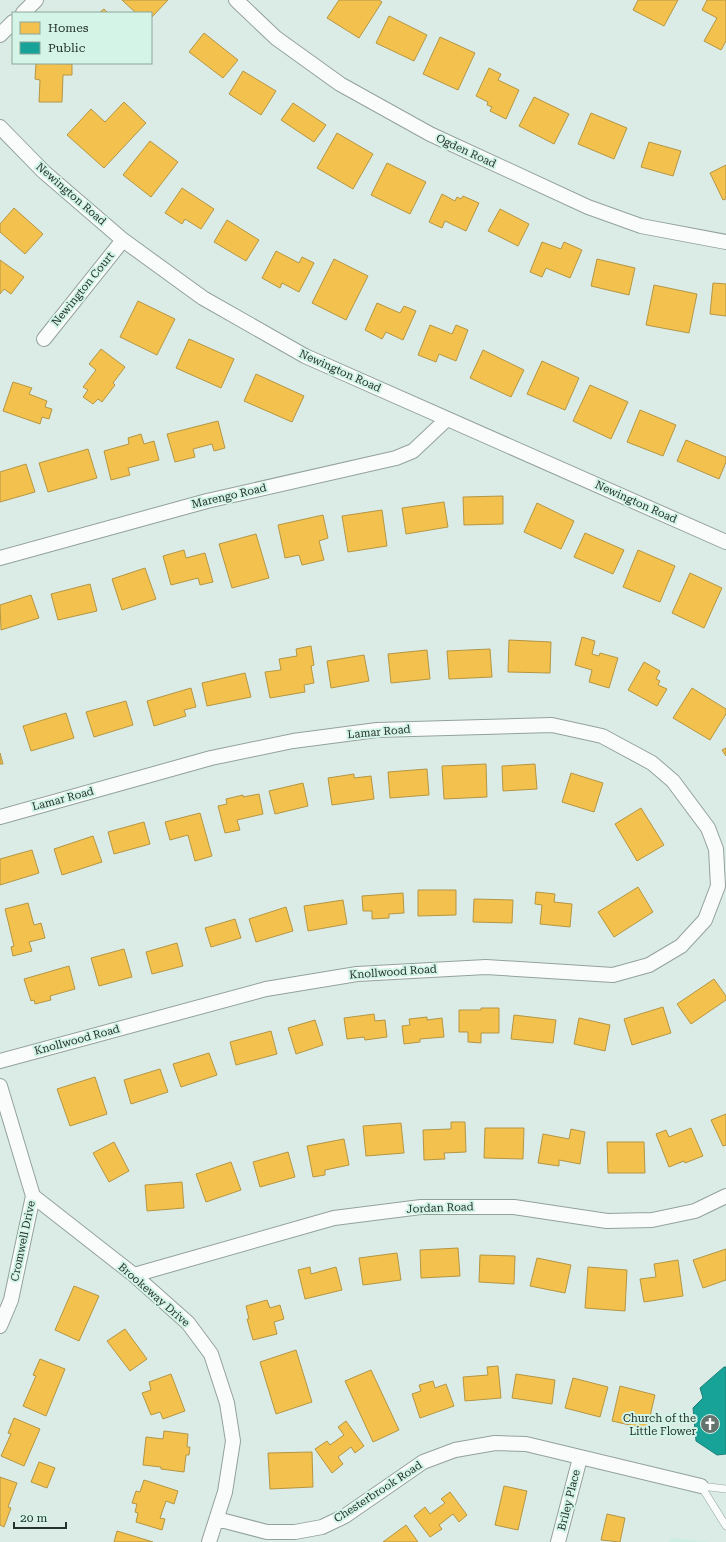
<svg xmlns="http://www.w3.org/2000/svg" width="726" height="1542" font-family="'Roboto Serif',serif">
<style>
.built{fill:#ceede2}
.homes{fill:#f2c14e;stroke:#b49644}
.public{fill:#17a398;stroke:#1b8178}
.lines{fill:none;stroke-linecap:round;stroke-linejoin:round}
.lane-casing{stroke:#93a19c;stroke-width:8}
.street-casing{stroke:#93a19c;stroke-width:16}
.lane{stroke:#fafcfb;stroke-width:7}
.street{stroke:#fafcfb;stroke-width:14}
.labels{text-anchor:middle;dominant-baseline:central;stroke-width:4;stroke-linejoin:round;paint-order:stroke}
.street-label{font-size:11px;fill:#25322d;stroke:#d3f4e7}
.poi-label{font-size:11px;fill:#25322d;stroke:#d3f4e7;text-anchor:end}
</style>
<rect width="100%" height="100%" fill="#dbece6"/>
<path class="built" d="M670,1538l42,4h-43z"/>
<path class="homes" d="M122,0h46l-17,18v-5h-15z
M339,0h40l3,2 -23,36 -32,-20z
M638,0h40l-14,26 -31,-16z
M707,0h19v41l-5,9 -17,-9 13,-23 -15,-8z
M104,9l4,4h-9z
M389,16l38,19 -13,26 -38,-18z
M204,33l34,27 -15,18 -34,-26z
M440,37l35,16 -17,37 -35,-16z
M36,63l36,1v11h-9l-1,27h-23l1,-22 -5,-1z
M489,68l12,6 -3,6 21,10 -13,29 -16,-8 2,-4 -5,-2 1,-3 -12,-6z
M243,71l33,20 -15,24 -32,-21z
M534,97l35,17 -15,30 -35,-18z
M124,102l22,21 -42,45 -37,-33 24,-26 14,13z
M293,103l33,22 -12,17 -33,-22z
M591,113l36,15 -13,31 -36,-15z
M337,133l36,21 -20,35 -36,-21z
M150,141l28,21 -27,35 -28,-22z
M649,142l32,9 -8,25 -32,-9z
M387,163l39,19 -16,32 -39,-19z
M726,165v34l-3,1 -13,-27z
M182,188l32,21 -13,20 -16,-10 -3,5 -17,-11z
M442,194l13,7 2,-4 4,2 2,-3 16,7 -13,28 -21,-10 -3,7 -13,-6z
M14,208l29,26 -18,20 -25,-22v-8z
M500,209l29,15 -11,22 -30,-15z
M227,220l32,20 -13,21 -32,-19z
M542,242l19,7 3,-7 18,8 -12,28 -24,-10 -4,9 -12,-5z
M276,251l23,12 3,-6 12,6 -15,29 -17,-9 -2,5 -18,-10z
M334,259l34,17 -22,44 -34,-17z
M597,259l38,9 -6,27 -38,-9z
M0,260l24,17 -13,17 -7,-5 -4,5z
M713,283l13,1v32l-16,-2z
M654,285l43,9 -8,39 -43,-8z
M138,301l37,18 -18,36 -37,-18z
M377,303l23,10 4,-7 12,5 -13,29 -17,-8 -4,7 -17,-9z
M430,325l22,9 4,-9 12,5 -12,31 -17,-7 -3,8 -18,-7z
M189,339l45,20 -13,29 -45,-20z
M101,349l24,18 -12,16 2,2 -13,17 -4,-3 -5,5 -10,-7 5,-7 -5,-3 13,-17 -7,-6z
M483,350l41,20 -13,27 -41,-19z
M542,361l37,17 -14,32 -38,-16z
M256,374l48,22 -12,26 -48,-21z
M13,382l19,6 -3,6 18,7 -2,6 7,2 -3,10 -7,-2 -2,7 -37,-13z
M590,385l38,17 -17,37 -38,-18z
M640,410l36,15 -13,31 -36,-14z
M218,421l7,27 -11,3 -2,-7 -19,5 2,8 -20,5 -8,-28z
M141,434l3,10 10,-3 5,19 -31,8 2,7 -19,5 -7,-29 25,-7 -1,-6z
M686,440l40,17v5l-7,17 -42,-18z
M88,449l9,29 -49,14 -9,-29z
M26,464l9,28 -35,10v-30z
M503,496v28l-39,1 -1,-28z
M444,502l4,25 -42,7 -4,-26z
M537,503l37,18 -13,28 -37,-17z
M382,510l5,36 -39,6 -6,-36z
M323,515l5,23 -9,3 5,19 -22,5 -3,-10 -14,3 -7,-33z
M585,533l39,17 -11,24 -39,-17z
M256,534l13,44 -37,10 -13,-44z
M184,550l2,8 19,-5 8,29 -13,3 -2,-7 -27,7 -8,-29z
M638,550l37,16 -15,36 -37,-15z
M145,568l11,31 -34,11 -10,-31z
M690,573l32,15 -18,40 -32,-15z
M90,584l7,27 -39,9 -7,-26z
M31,595l8,23 -38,12 -1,-25z
M582,637l13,4 -3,13 7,2 1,-3 18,5 -9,30 -20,-6 3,-12 -17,-5z
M509,640l42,2 -1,31 -42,-1z
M311,646l3,19 -3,1 3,17 -10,2 1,7 -35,6 -5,-26 16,-2 -2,-11 18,-3 -1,-7z
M490,649l2,28 -43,2 -2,-28z
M427,650l3,29 -39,4 -3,-29z
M364,655l5,26 -38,7 -4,-27z
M644,662l16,9 -4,8 4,2 -2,4 9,4 -10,17 -29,-16z
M245,673l6,24 -44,9 -5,-23z
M191,688l5,19 -12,3 2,6 -32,10 -7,-25z
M692,688l34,21v5l-16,26 -37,-22z
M126,701l7,24 -39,12 -8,-25z
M66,713l8,25 -43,13 -8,-25z
M726,748v8l-4,-6z
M0,753l3,11h-3z
M486,764l1,33 -43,2 -2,-33z
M535,764l2,25 -34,2 -1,-25z
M427,769l2,26 -39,3 -2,-26z
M571,773l32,10 -9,29 -32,-10z
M354,774v4l17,-2 3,23 -42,6 -4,-27z
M303,783l5,23 -33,8 -6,-23z
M259,794l4,20 -26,6 3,10 -15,3 -7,-27 9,-2 -1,-5 17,-4v2z
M641,808l23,37 -27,16 -22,-37z
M200,813l12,43 -17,5 -7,-26 -18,5 -5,-18z
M144,822l6,22 -36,10 -6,-22z
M93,836l9,26 -40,13 -8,-26z
M32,850l7,23 -39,12v-26z
M638,887l15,25 -39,25 -16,-25z
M418,890h38v25l-38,1z
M536,892l19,2 -1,8 18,2 -2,23 -30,-3 2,-19 -7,-1z
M403,893l1,20 -15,1v4l-17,1v-8h-9l-1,-15z
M474,899l39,1 -1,23 -39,-1z
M343,900l4,24 -39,7 -4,-25z
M28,903l6,22 7,-2 4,15 -16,4 3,9 -19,5 -2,-9 3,-1 -9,-37z
M286,907l7,24 -37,11 -7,-23z
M235,919l6,19 -30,9 -6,-19z
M177,943l6,23 -31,8 -6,-22z
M124,949l8,28 -33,9 -8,-28z
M69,966l6,23 -25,7 1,4 -16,4 -1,-4 -3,1 -7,-22z
M714,979l12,17v4l-35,24 -14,-20z
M663,1007l8,26 -39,12 -8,-26z
M481,1008h18v25h-18v10l-13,-1v-10h-9v-22h22z
M374,1014l1,7 10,-1 2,17 -22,3 -1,-3 -17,2 -3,-21z
M514,1015l42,5 -3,23 -42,-4z
M427,1017v3l15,-2 2,19 -24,2v3l-16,2 -2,-18 8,-1 -1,-6z
M579,1018l31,7 -5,26 -31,-7z
M315,1020l8,25 -27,9 -8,-26z
M271,1031l6,23 -41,11 -6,-23z
M209,1053l8,22 -36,12 -8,-23z
M160,1069l8,23 -37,12 -7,-24z
M95,1077l12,37 -37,12 -13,-37z
M726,1114v31l-3,1 -12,-26z
M451,1122h14l1,30 -22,1 1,6 -21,1 -1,-30 28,-1z
M401,1123l3,30 -38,3 -3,-30z
M485,1128h39l-1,31 -39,-1z
M691,1128l12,28 -18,7 -1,-2 -15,6 -13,-33 10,-4 3,7z
M571,1129l14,3 -5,32 -21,-4v6l-21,-3 5,-29 26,5z
M344,1139l5,26 -24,5v5l-12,2 -6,-31z
M114,1142l15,29 -20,11 -16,-29z
M607,1142h37l1,31h-37z
M288,1152l7,25 -35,10 -7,-25z
M231,1162l10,28 -35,12 -10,-28z
M182,1182l2,26 -37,3 -2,-26z
M458,1248l2,28 -39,2 -1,-28z
M726,1249v31l-23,8 -10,-28z
M397,1253l4,27 -38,5 -4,-27z
M480,1255l35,1 -1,28 -35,-2z
M537,1258l34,7 -6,28 -35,-7z
M678,1260l5,36 -39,6 -4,-23 16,-2 -2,-13z
M310,1267l1,7 25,-7 6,23 -37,9 -7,-29z
M588,1267l39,3 -2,41 -40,-3z
M74,1286l25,10 -20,45 -24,-11z
M267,1300l3,8 10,-3 4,14 -10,3 3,12 -24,6 -6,-21h2l-3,-13z
M125,1329l22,30 -17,12 -23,-30z
M296,1350l16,52 -36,12 -16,-52z
M40,1359l25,10 -19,47 -23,-10 13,-30 -3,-1z
M498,1366l3,32 -36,3 -2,-24 25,-2 -1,-8z
M371,1370l28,60 -26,12 -28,-61z
M171,1374l14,37 -22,8 -3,-7 -9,3 -9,-22 9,-3 -2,-8z
M516,1374l39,6 -3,24 -40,-6z
M573,1378l35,9 -8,30 -35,-9z
M433,1381l2,7 11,-4 8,22 -34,12 -8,-24 9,-3 -2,-6z
M620,1386l35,9 -8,34 -35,-8z
M14,1418l26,11 -16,37 -23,-10 10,-22 -3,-1z
M346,1421l18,25 -9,7 -4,-6 -13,10 5,7 -11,9 -17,-24 12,-8 3,4 14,-10 -6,-8z
M164,1431l24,3 -1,13h3l-1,8h-3l-2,17 -23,-3v-2l-18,-2 3,-28 17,2z
M312,1452l1,35 -43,2 -2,-36z
M39,1462l16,6 -8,20 -16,-6z
M0,1477l17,6 -9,24 3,1 -7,19 -4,-2z
M144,1480l34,11 -4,13 -8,-3 -6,17 5,1 -3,11 -26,-8 2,-9 -3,-1 2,-8 -5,-1 4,-12 4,1z
M504,1486l23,5 -9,39 -23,-5z
M450,1492l17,23 -8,7 -6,-8 -14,11 3,4 -12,8 -16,-21 11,-9 5,7 15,-11 -4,-4z
M607,1514l18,4 -5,24 -19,-2z
M406,1525l12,17h-35z
M117,1531l36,11h-39z"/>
<path class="public" d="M724,1367h2v87l-9,1 -21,-14 -3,-33 10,-10 -3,-10z"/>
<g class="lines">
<defs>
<path id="lane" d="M701,1486l25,40
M701,1486l25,3"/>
<path id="street" d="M236,0l40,38 64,46 90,50 158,73 53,19 85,16
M23,13l13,-13
M0,35l13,-13
M0,127l44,45 79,68 80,58 102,58 421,186
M44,339l79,-99
M0,558l207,-57 189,-43 17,-7 34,-32
M0,817l211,-59 82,-17 84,-11 175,-5 50,11 50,27 21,18 35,47 8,21 2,37 -13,34 -24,26 -32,19 -36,10 -127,-8 -129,7 -91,15 -266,72
M0,1086l33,110 -22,104 -11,26
M33,1196l101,79 54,48 23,31 16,49 6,38 -8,51 -16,50
M134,1275l200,-57 87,-11h93l93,14 45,-1 43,-9 31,-15
M217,1519l50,13h28l27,-5 23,-11 78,-54 32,-12 40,-7 31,1 175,42
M558,1542l22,-84"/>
</defs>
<use href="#lane" class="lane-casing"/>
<use href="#street" class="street-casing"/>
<use href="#lane" class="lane"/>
<use href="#street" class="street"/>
</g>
<defs>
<symbol id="church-disc" viewBox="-11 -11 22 22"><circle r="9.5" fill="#65736e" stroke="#d3f4e7"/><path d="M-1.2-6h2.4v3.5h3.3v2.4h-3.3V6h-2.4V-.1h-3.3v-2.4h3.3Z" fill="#fff"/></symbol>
</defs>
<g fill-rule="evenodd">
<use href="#church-disc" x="699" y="1413" width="22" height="22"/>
</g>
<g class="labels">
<g class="street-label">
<text transform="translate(466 151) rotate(25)">Ogden Road</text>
<text transform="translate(71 194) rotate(41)">Newington Road</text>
<text transform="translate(83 289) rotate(-51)">Newington Court</text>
<text transform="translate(340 371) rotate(24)">Newington Road</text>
<text transform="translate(229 496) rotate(-13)">Marengo Road</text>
<text transform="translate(636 502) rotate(24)">Newington Road</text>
<text transform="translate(379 732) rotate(-5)">Lamar Road</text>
<text transform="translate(63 799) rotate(-15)">Lamar Road</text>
<text transform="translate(393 972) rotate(-4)">Knollwood Road</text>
<text transform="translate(77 1040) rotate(-15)">Knollwood Road</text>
<text transform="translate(440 1208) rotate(-2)">Jordan Road</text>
<text transform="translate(23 1241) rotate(-78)">Cromwell Drive</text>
<text transform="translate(154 1295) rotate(41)">Brookeway Drive</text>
<text transform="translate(378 1492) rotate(-33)">Chesterbrook Road</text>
<text transform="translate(569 1500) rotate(-76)">Briley Place</text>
</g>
<g class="poi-label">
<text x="696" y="1418">Church of the<tspan x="696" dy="13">Little Flower</tspan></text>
</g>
</g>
<rect x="12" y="12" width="140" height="52" fill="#d3f4e7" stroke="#8da69d"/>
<rect x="20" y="22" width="20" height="12" fill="#f2c14e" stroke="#8da69d"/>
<text x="48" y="32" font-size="12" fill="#25322d">Homes</text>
<rect x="20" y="42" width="20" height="12" fill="#17a398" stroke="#8da69d"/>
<text x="48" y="52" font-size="12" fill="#25322d">Public</text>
<path d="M14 1522v6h52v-6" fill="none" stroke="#25322d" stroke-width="2"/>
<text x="20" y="1522" font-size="12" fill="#25322d" stroke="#d3f4e7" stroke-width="3" paint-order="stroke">20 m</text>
</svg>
